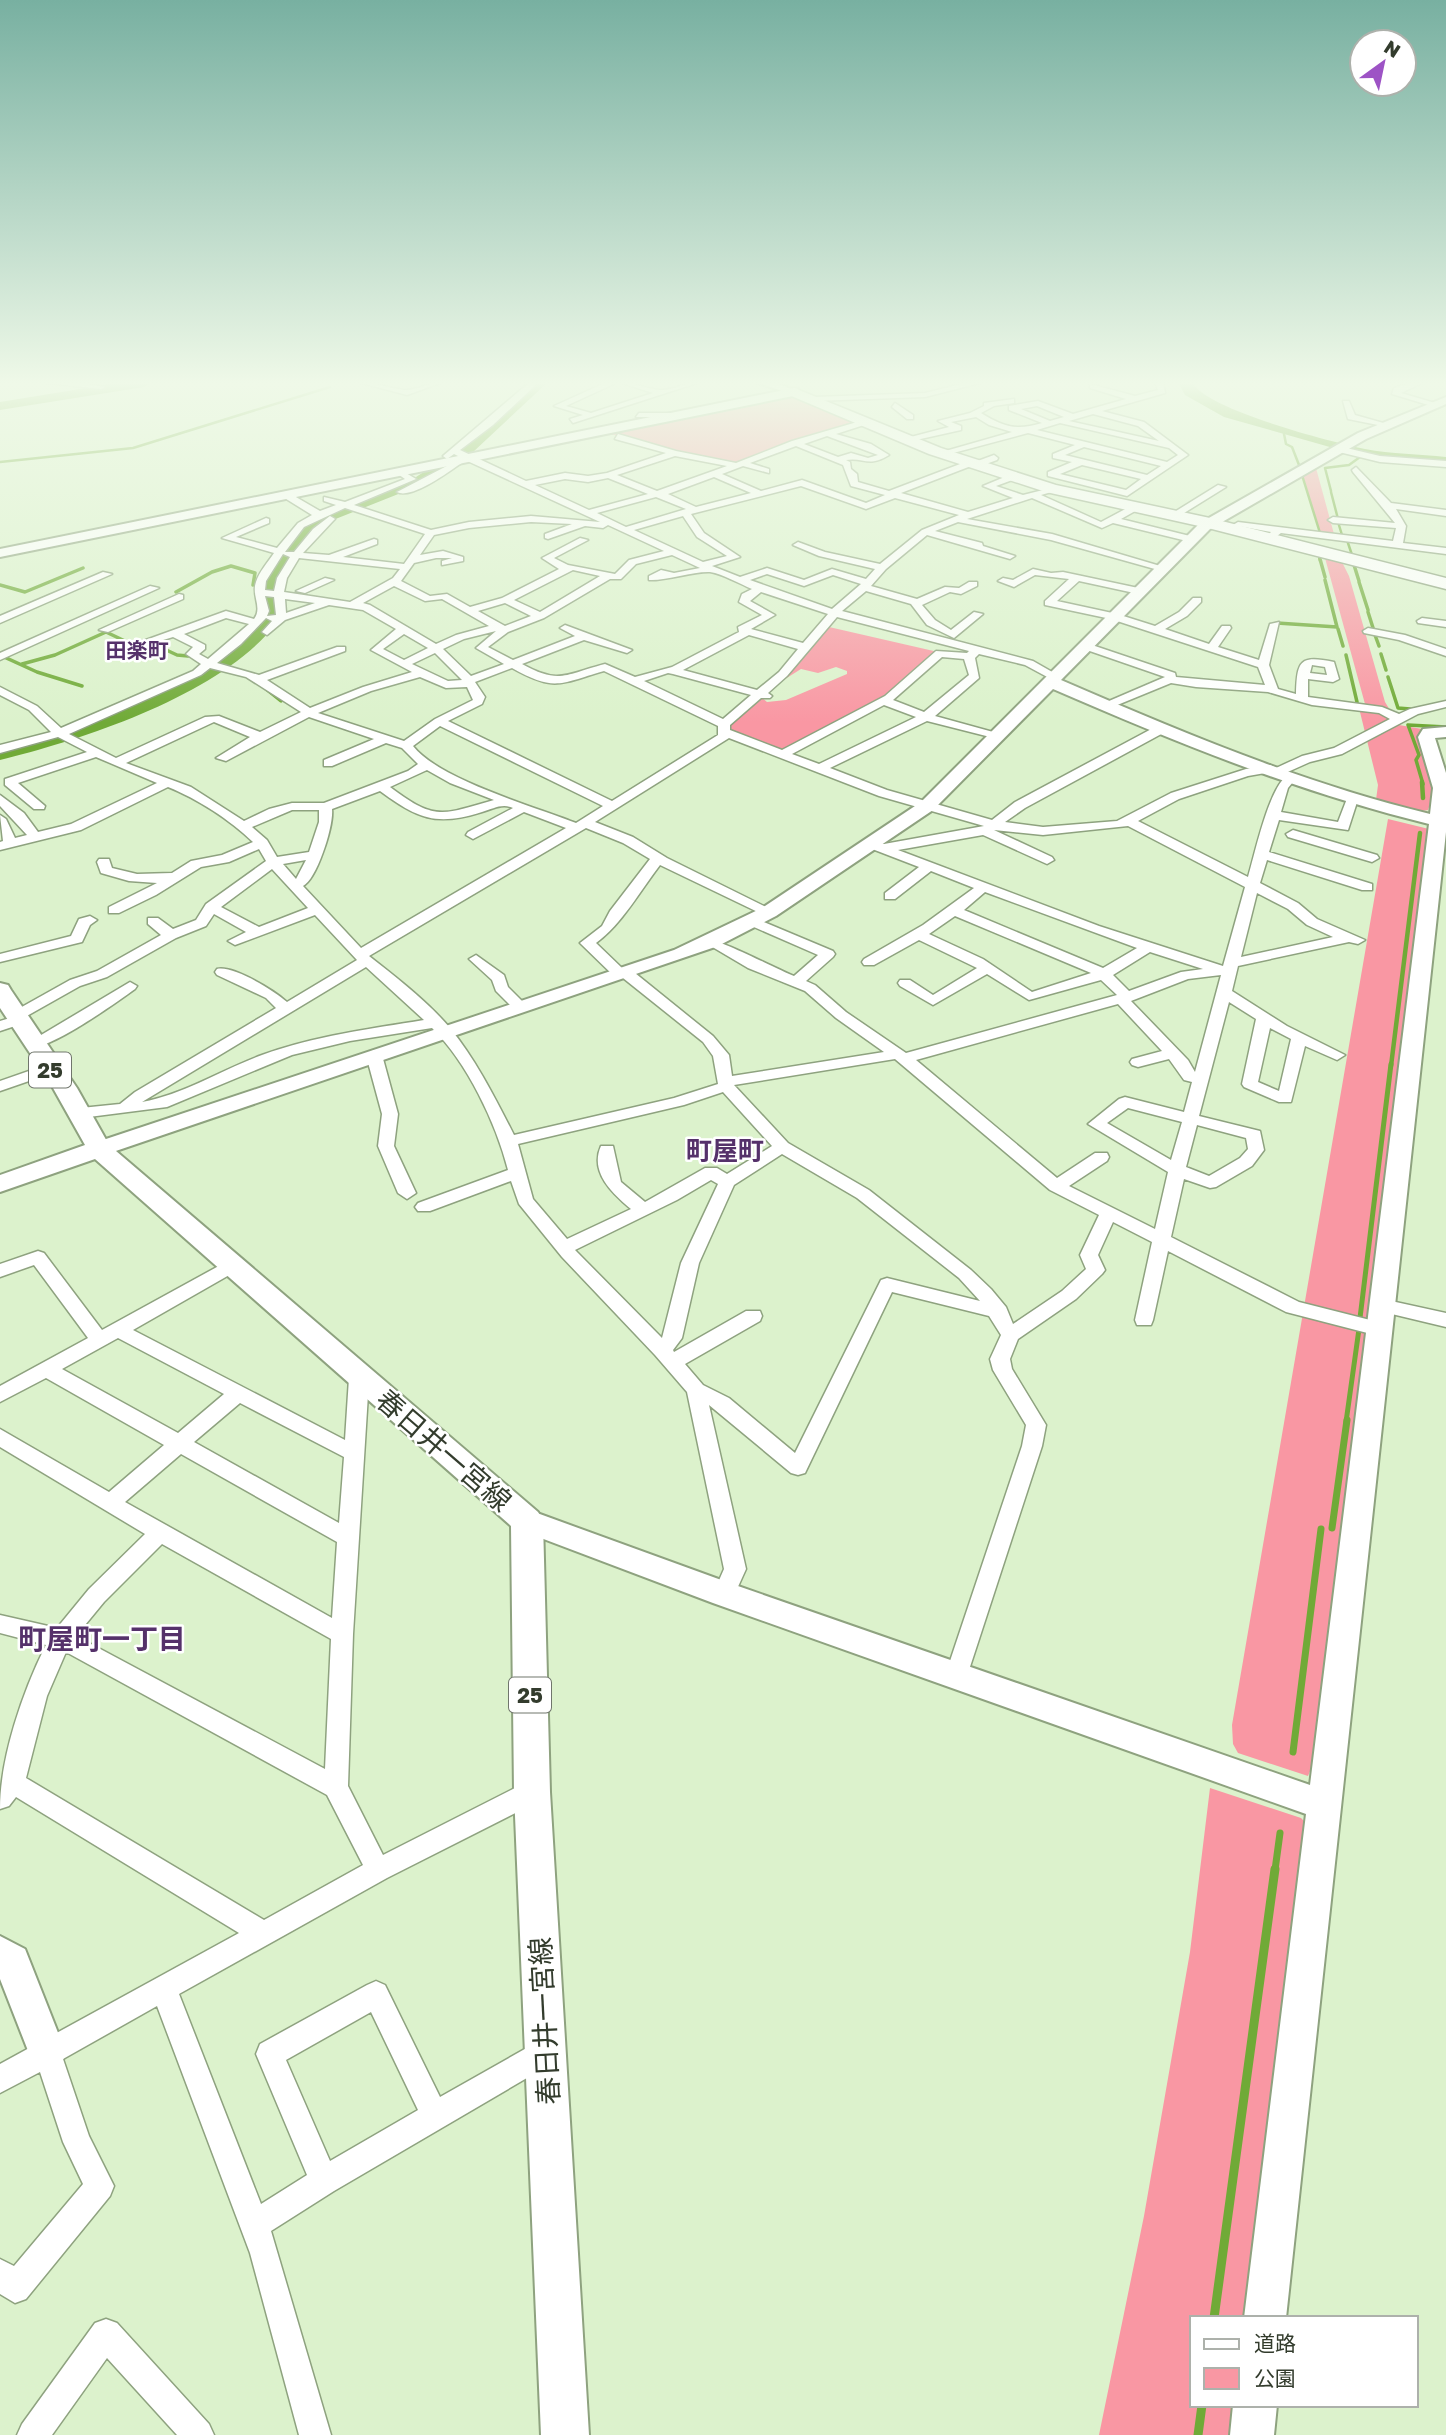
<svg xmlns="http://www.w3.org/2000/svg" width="1446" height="2435" font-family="'Golos Text','Noto Sans JP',sans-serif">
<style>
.green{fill:#f997a3}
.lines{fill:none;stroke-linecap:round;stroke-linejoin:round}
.stream-far5{stroke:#70aa37;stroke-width:2.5}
.stream-far4{stroke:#70aa37;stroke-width:3.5}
.stream-far3{stroke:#70aa37;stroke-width:4.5}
.stream-far2{stroke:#70aa37;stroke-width:5}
.stream-far1{stroke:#70aa37;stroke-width:7}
.stream{stroke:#70aa37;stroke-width:9}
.river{fill:#70aa37;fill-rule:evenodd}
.street-casing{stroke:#8ea27f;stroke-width:3}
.secondary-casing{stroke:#8ea27f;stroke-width:4}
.primary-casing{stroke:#8ea27f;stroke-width:4}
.highway-casing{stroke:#8ea27f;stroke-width:3}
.street{fill:#fff;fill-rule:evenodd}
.secondary{fill:#fff;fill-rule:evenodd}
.primary{fill:#fff;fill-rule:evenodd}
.highway{fill:#fff;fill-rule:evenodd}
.labels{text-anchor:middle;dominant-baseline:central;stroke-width:5;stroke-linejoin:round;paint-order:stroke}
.far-quarter-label{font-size:21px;font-weight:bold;fill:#55316a;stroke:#fff}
.shield{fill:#fff;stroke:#70766c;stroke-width:2}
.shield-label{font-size:21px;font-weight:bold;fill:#333c2d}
.quarter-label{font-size:26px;font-weight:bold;fill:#55316a;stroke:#fff}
.near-street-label{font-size:28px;fill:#333c2d;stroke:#fff}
.near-neighbourhood-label{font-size:28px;font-weight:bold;fill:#55316a;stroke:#fff}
</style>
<rect width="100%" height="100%" fill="#dcf2cc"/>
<path class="green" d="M785,397l16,1 53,24 -119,42 -59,-12 -69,-19z
M1316,468l18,66 -14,-1 -17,-58z
M1325,558l17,4 7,14 36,126 14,23 23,4 -4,7 17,66 -4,-1 -3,9 -7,1 -45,-11 2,-15 -19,-77 6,-4z
M829,627l109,25 -52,45 -102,54 -53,-19 -4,-9 33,-27 7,6 19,-2 61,-26v-3l-11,-4 -18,6 -17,-4 -24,15z
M1388,819l41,10 -116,935 -5,12 -70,-23 -5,-9 -1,-19z
M1210,1788l91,30 6,6 -61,494h-54v87h44l-4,30h-133l45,-219 46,-264z"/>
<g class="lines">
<path class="stream-far5" d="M1284,434l2,10 6,3 7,18
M0,462l133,-14 197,-61
M1302,475l18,58
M1331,491l-6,-23 24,-3 11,-8
M1331,492l7,27
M1338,522l4,13
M1342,539l5,1 5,15
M1319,556l1,5"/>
<path class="stream-far4" d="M1320,559l5,18
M1354,565l5,16
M1325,580l12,47
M1359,582l9,28
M0,585l25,7 58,-24
M176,592l36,-20 19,-6 24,7 -2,12
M1368,612l6,19
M1277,623l60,4
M1338,629l5,17
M1375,635l4,11
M1381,654l5,16
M0,655l37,17 45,14
M1346,655l11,47
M22,664l33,-9 51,-23 42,20 14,-4 15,7 11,1
M1388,677l10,31 12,1
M266,689l15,12
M1423,784l-7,-24 3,-5 -11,-30 38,2"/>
<path class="stream-far3" d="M1422,782l1,16
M1391,1066l29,-233"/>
<path class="stream-far2" d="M1360,1318l31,-254
M1346,1422l13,-93"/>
<path class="stream-far1" d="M1332,1528l15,-108
M1293,1752l28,-223
M1275,1870l5,-37"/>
<path class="stream" d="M1214,2318l61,-449
M1198,2435l4,-30"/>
<path class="river" d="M123,382l28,1 -7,4 -144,23v-8z
M534,382h14l-76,71 -46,30 -98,39 -25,18 -23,39 2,33 -3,8c-54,73 -193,119 -279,140v-12l75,-21 102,-45 39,-21 46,-43 2,-6 -2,-33 29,-45 25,-18 100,-39 46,-30z
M1178,382h14c14,28 140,60 173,67 26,5 55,5 81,8v8l-81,-8 -141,-40 -39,-22z"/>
<defs>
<path id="street" d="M39,382h35l31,5 -4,2z
M358,382c16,0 30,6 46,8 12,1 25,-8 39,-8l-36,13z
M530,382h9l-46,43 -33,25 66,31 39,-8 23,3 19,-3 59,-20 -51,-14 3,-5 58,17 60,12 56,-22 72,-21 3,4 -31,10 35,10 18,11c-21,13 -25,2 -43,5l4,2 1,7 6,5 1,8 31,9 79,-30 7,1 19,-7 4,3 -1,2 -22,8 -4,-2 -70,27 67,19 45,-14 -30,-12 29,-12 3,1v4l-19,7 27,9 32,-8v4l-14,4 60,27 30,-16h6v4l-16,9 73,18 2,2 -5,3 -78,-19 -11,5 -70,-30 -65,21 85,15 115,34 -5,3 -111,-31 -93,-18 -23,9 47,12 1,3 32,10 -5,3 -83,-24 -41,34 -15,17 46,13 28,-12 14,1 10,-6h8v4l-16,8 -11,-2 -28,13 13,15 16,10 23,-18 9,2 -29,24 -27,-13 -16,-21 -45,-13 -24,20 191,50 28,16 -10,2 -26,-14 -46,-11 -4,4 4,20 -44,38 69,19 -6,4 -71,-18 -97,47 57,22 105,30 23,-18 142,-76h8v6l-140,76 -20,14 38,5 74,-6 54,-28 75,-24 24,-4 6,3 26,-12 32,-8 56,-29 -11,-6 -67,-8 -44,-13 -72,-5 -25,-4 -61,25h-8v-4l63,-27 -84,-29v-4h8l86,29 1,4 89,8 -7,-18 -147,-48 -66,-14v-4l24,-22 -34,-4 -21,12 -16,-6 5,-3 10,2 20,-11 18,4 12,-1 80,17 1,2 -5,3 -60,-13 -22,20 60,13 38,12 24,-14 14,-14h8v4l-14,14 -22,13 44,15 13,-18h8l1,2 -13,19 41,13 11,-36 9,-2 -10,43 9,24 18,5c1,-34 4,-39 38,-32l5,17 -6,3 -25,-3v18l74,10 17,7 11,-5 36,-8v6l-28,7 -76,40 -32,8 -29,13 -10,-3 -23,4 -69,23 -41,22 110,56c7,-23 22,-96 43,-104l6,4 -9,11 -7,24 57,10 10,-26 4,-1 6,4 -10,31 -69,-10 -10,32 103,32v6h-10l-95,-30 -7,23 38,20 19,16 48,21 -7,4 -9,-2 -111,24 -6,25 55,35 58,29 -8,5 -32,-14 -14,56h-12l-35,-15 -2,-3 14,-65 -27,-17 -30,114 61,15 4,19 -12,16 -36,21 -6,1 -26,-9 -13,58 128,65 87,22 2,5 -2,5 -7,2 -93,-24 -118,-61 -15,69 -2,5h-14l-2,-5 17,-78 -39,-20 -15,33 7,15 -3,4 -26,25 -58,40 -8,20 2,10 34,56 -4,21 -75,230 -3,7 -8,3 -8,-3 -3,-7 77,-230 4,-21 -33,-55 -3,-11 11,-24 -12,-19 -97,-24 -87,181 -7,2 -7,-2 -82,-68 37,164 -14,31 -8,3 -8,-3 -3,-6 11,-25 -37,-177 -32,-37 -93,-98 -43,-53 -8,-23 -81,30h-12l-3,-4 3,-4 90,-33c-12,-47 -41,-108 -76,-142l-82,13 -58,14 -125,52 -86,11 -8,-5 8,-5 39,-4 15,-12 141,-84 -10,-10 -49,-23 -2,-3 2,-3c16,-4 58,22 70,33l70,-42 -42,-45 -80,30 -7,-4 18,-9 -32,-18 -8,12 -30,12 -69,39 -27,9 -55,31 -1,6 -24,8v-10l10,-3 1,-5 59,-33 27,-9 64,-36 -13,-11v-6h10l15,11 23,-9 10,-16 60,-43 -7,-12 -30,13 -28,5 -45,28 -37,18h-10v-6l48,-24 -28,-2 -28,-8 -4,-11 2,-3h10l3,9 25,6 35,-1 19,-12 31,-6 31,-13c-23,-22 -55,-43 -85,-55l-87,43 -81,20v-8l3,-1 -3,-26 6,4 9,19 12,-3 -27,-29v-11l24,18 14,19 33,-8 86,-41 -61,-26 -78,26 27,23 -1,3h-10l-29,-24v-6l82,-27 -29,-15 -58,16v-8l51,-13 -22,-22 -29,-15v-8l37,19 24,22 132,-57 8,-7 -15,-10 7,-7 -20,-10 -36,11 -5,-3 94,-34 28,8c9,-12 -3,-23 2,-37 3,-10 12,-20 18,-29l-52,-15 44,-20 3,1v4l-33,14 41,11 21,-25 14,-8 -29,-18v-4h6l31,18 16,-6 -12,-4v-4l21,5 60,-23 -10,-7 4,-3 17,10 -62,26 77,25 38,-8 62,-6 69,6 -137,-63v3c-13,9 -52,38 -66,30l65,-34 -8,-4 -7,5 -4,-3zM827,436l51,19 -10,3 -17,-5 -13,4 -34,-13zM796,446l47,19 8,21 34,9 -19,8 -64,-23 -41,11 -39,-17 21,-8 26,7v-4l-19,-6zM675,456l52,10 -70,25 -40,-16zM714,477l37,16 -55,14 -28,-13zM608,478l40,16 -59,16 -54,-25 30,-6 23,3zM801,486l65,23 29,-11 64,17 -37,15 -42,34 -55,-12 -27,-10 -5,3 26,11 56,13 -9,10 -34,-10 -28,11 -37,-12 -27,9 -28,-11 28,-9 -36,-24 -13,-19zM656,497l30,12 -60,18 -29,-14zM345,508l80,26 -21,30 -61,-7 34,-13v-4l-3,-1 -45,16 -26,-2 30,-32 2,-2 -5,-3 -17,13 -19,23h-9l19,-25zM683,516l14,21 30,19 -24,6 -69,-32zM531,522l41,2 -27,10v4l3,1 37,-13 18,2 5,-3 56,26 -35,9 -14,14 -47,-9 -14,-7 34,-18 -8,-2 -38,20 17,11 -57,29 -32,9 -23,-13 -17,2 -29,-15 13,-18 22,-5h16l-10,3v4l21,-4v-4l-20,-6 -23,4 14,-20 35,-7zM283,554l7,3 -13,21 -3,13 -9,-1 1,-9zM672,555l28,13 -26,5 -13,-3 -12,6v4c17,1 45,-9 61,-8 13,2 30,12 42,17l-10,5 -3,8 23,13 -24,12 1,5 -4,2 -63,33 -37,10 -30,-13c-39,10 -45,21 -83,0l62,-24 43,13 5,-3 -67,-25 -5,3 15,8 -62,24 -25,-13 20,-15 36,-14 66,-39h11l15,-15zM299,558l101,11 -7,9 -43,24 -66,-10 3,-14zM573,570l27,6 -60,36 -26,-12zM767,574l37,12 29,-11 28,9 -29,25 -82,-29zM394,586l31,15 17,-2 47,27 -33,9 -20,9 -66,-39 -7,-2zM761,592l67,22 -25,29 -52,-14 24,-14 -25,-14zM265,596l9,1 2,18 -9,1 2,-5zM285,599l30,4 -29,10zM505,603l26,13 -26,10 -27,-15zM329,605l34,5 33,19 -25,21 41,22 -49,15 -53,21 -43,-28 78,-29v-4h-8l-78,28 -42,-12 24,-19 25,-26 6,3 -10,11 5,3 18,-15zM837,617l132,34 -2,2 -31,-2 -51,45 -103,54 -52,-20v-5l31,-27h9l2,-2 -4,-3 19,-17zM226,618l23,6 -41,35 -9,-5 6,-5v-4l-21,-11zM496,631l-20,17 28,16 -33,12 -28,-27 21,-10zM404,634l24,14 -24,12 -21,-11zM749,635l49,14 -19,23 -22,18 -74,-20zM435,653l27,27 -14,1 -36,-17zM942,657l22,2 5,16 -45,37 -31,-12zM1312,665l13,2 2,8 -17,-2zM210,668l36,9 55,35 -41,20 -41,-16 -14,1 -89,41 -47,-24 132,-59zM512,668c43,24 47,16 92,3l114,55v9l-106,66 -164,-80 34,-17 3,-7 -10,-15zM668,673l5,1 78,21 -28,24 -79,-38zM420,677l26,11 21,-1 6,13 -38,19 -31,22 -86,-28 53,-22zM884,705l32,12 -97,47 -27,-10zM309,717l65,22 -50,21v6h8l54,-23 16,5 16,16 -10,7 -84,32h-32l-23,6 -25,12 -53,-34 -65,-24 88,-41 36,15 -34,21 10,3zM440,726l163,80 -27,17c-43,-17 -136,-43 -163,-77zM729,738l150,58 105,30 -100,18 -17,-3v6l52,20 -34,26v6h10l36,-28 43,17 -51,37 -59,34 -2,3 2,3h10l45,-25 58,28 -44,27 -23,-15h-10l-2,3 2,3 33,19 54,-31 42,26 72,-20 16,15 -211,58 -60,-41 -31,-27 -9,-4 27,-24 2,-3 -2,-3 -81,-34 -7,4 2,3 71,31 -24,21c-15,-6 -79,-39 -88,-37l-2,3 44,26 57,23 31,27 48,34 -152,24 -3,-21 -16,-19 -83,-67 -8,-1 -26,-25c26,-19 44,-52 64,-78l104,50h10l2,-3 -109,-54 -34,-21 -38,-15zM427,770l23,13 44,17c-52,15 -59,21 -104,-13zM380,791c37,27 55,36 102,21 11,-3 20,-9 31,-4l-45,24 -2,3 7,4 51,-27 42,16 -205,120 -58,-62c14,-7 31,-61 29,-77zM292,810h27v12l-10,30 -32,5 -10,-17 -15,-13zM1128,826l117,61 -22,79 -124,-40 -201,-76 85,-15 64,29 7,-4 -2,-3 -58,-27 49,5zM586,828l37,15 27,16 -40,52 -8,15 -22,17 35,34 8,1 80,64 10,14 5,28 -44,14 -160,37c-19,-37 -38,-75 -64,-107 -23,-27 -53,-50 -81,-72zM306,860l-10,19 -13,-15zM272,869l36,39 -49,19 -38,-20zM985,892l152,56 -34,20 -139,-58zM1257,893l31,16 19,16 26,12 -92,20zM955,916l136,57 -59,19 -49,-33 -54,-25zM1150,952l53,17 -22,3 -52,19 -16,-16zM366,967l58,53c-54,9 -110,16 -162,35 -41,15 -77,39 -120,47zM1221,975l-26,97 -7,-12 -57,-59 57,-22zM1118,1004l44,47 -30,8 -2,3 2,3 6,2 31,-8 15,21 8,2 -8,30 -59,-15 -6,2 -31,25 80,48 -13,57 -86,-43 38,-25 2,-4 -2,-4h-12l-38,25 -141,-118zM1270,1028l21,11 -12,52 -21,-9zM895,1059l155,131 49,25 -19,40 6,14 -24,22 -49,33 -7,-17 -15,-18 -20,-19 -102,-80 -81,-47 -54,-58zM723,1092l49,54 -45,28 -10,-6h-12l-60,34 -24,-20 -8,-36h-12c-12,26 12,48 30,63l-64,30 -34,-40 -15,-55 166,-39zM1128,1108l54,14 -11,38 -64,-37zM1197,1125l49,13 2,11 -8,9 -31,18 -23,-9zM782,1154l75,44 102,80 21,23 -93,-23 -6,2 -86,173 -66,-55 -26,-13 -18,-21 75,-43 2,-5 -2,-5h-14l-72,41 -1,-2 9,-12 17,-75 35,-78zM711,1180l7,4 -37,79 -19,75 -87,-88 102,-50z
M607,382h11l-52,24 25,7 62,-20 -34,-11c15,0 27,7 41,8 12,1 26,-8 40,-8l-127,41 -3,-4 13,-4 -29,-9z
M969,382h15l-59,15 -111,4 -4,-2 4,-2 111,-4z
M1155,382h8l2,11 -63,18 42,11 44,33 -61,41 -79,-20v-4l24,-10 -19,-4v-4l22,-9 -47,-12 -86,23v-4l70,-20 -23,-7 -13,-8 -25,5 10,4v4l-54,12 -4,-3 46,-12 -11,-6 32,-8 14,-7v-3l30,-4v4l-20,3 -13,7c23,14 35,18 61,10l-33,-13v-4l29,-5 35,13 53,-15 -36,-11v-4l45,12 23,-6zM1037,406l27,11 -14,4 -29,-12zM1093,414l45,12 21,15 -90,-20zM1060,423l109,25 9,7 -11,7 -130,-32zM1084,447l77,19 -14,9 -82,-20zM1082,465l59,14 -15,11 -66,-16z
M1412,382h12l-23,11 34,10v4l-43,-13 2,-6z
M1343,401h6l6,14 32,9 -4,2 -35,-7z
M895,403l18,12v4h-6l-15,-12z
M639,413h37l4,2 -4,2h-40z
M1338,446l42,10 66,5v6l-66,-5 -45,-11z
M1356,467l35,36 55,7v6l-50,-7 10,17 -3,17 43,5v6l-165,-21 -12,9 -5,-3 7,-7 -38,-7 5,-3 155,19 3,-13 -63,-5 -5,-3 5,-3 62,6 -42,-51 -1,-2z
M1218,485l8,2 -50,31 -8,-2z
M103,572l9,2 -112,49v-7z
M325,578l9,2 -29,13 -9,-2z
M150,586l9,2 -159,72v-7z
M179,594l4,1v4l-75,33 -9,-2z
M1422,618l24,3v6l-28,-4 -1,-2z
M1368,628l37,7 41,14v7l-47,-16 -35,-7 -1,-2z
M1293,830l84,25 2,3 -7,4 -84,-25 -2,-3z
M90,916l7,4 -7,5 -8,17 -82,20v-8l71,-18 8,-17z
M476,955l28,20 4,12 20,20 -3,3h-10l-19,-19 -4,-11 -23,-21z
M130,982l7,4 -2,3c-18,13 -88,63 -106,58l-3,-3z
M374,1050l8,5 16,59 -4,32 22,47 -9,6 -9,-6 -20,-47 4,-32 -16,-59z
M49,1064l8,5 -2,3 -55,19v-10z
M38,1251l6,2 58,77 124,-68h12l3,4 -3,4 -105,60 212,110 4,-62 3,-5h14l3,5 -16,256 -5,152 35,69 140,-71 9,-3 9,3 3,8 -3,8 -154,78 -208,116 82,210 46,-29 -51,-121 4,-10 107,-59 9,-4 9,4 55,112 106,-60 10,4 4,10 -4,10 -222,130 -63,40 60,204h-32l-49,-182 -93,-247 -94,53 26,77 25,50 -4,10 -84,103 -11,4 -15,-9v-35l14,7 69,-82 -20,-42 -23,-70 -40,21v-29l239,-131 -223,-136 -7,9 -9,3c0,-52 23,-118 46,-164l-46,-12v-18l57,13 32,-39 56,-55 -145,-87v-18l109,63 55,-47 -118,-67 -46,24v-16l88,-48 -54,-73 -34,12v-13zM118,1338l106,56 -46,39 -116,-64zM240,1403l104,54 -5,66 -145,-81zM181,1454l156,88 -5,76 -207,-116zM162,1544l169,95 -6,130 -249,-133 28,-34zM66,1652l261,143 36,70 -99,55 -238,-142 21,-82zM371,2012l47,98 -88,51 -44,-101z
M1382,1299l64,14v14l-71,-17 -2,-5 2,-5z
M106,2319l11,4 92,101 5,11h-37l-70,-77 -55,77h-35l5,-11 73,-101z"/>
<path id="secondary" d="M755,382h18l27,10 -6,3z
M1446,397v7l-80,35 -156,90 -149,151c120,52 241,103 369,134l3,-26 -15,-51 5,-8 23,-2v10l-11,1 11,35v59l-160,1486h-42l62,-504 -593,-211 -196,-74 -5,-8 5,-8 10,-4 10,4 198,72 575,200 119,-961c-131,-32 -254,-82 -376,-135l-120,121 -157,106 -58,30 -611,208 -8,2 -8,-2 -4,-5 4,-5 583,-194 88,-42 159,-106 279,-279 158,-90z
M0,1936l25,13 41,104 -6,13 -13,6 -13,-6 -34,-87z
M1233,2405h44l-3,30h-44z"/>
<path id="primary" d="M794,388l4,1v6l-798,162v-8z
M0,983l8,2 3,5 66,98 32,57 429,367 5,9 7,271 39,643h-48l-27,-643 -3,-266 -416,-367 -95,33v-17l85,-30 -32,-57 -53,-80z"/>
<path id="highway" d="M794,388l147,60 115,37 154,33 236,60v11l-238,-61 -162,-36 -117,-38 -140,-59 -2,-3z"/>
</defs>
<use href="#street" class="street-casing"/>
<use href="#secondary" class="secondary-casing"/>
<use href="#primary" class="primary-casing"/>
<use href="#highway" class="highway-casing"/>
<use href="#street" class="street"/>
<use href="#secondary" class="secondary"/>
<use href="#primary" class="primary"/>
<use href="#highway" class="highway"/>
</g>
<linearGradient id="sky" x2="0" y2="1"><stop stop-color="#78b0a1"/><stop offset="0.53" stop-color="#eff9e8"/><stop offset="1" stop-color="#eff9e8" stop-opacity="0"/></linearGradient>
<rect width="1446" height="723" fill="url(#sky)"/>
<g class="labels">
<g class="far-quarter-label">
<text x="137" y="650">田楽町</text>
</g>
<g class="shield">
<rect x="29" y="1052.5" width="42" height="35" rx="5"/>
<rect x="509" y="1677.5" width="42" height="35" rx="5"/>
</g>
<g class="shield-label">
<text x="50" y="1070">25</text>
<text x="530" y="1695">25</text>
</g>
<g class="quarter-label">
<text x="725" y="1150">町屋町</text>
</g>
<g class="near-street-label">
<text transform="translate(444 1450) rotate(41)">春日井一宮線</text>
<text transform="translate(544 2021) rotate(-93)">春日井一宮線</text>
</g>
<g class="near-neighbourhood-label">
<text x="102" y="1638">町屋町一丁目</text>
</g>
</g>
<rect x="1190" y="2316" width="228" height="91" fill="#ffffff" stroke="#adb1ab" stroke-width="2"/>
<rect x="1204" y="2339" width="35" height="10" fill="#ffffff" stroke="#adb1ab" stroke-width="2"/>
<text x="1254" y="2351" font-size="21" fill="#333c2d">道路</text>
<rect x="1204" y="2368" width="35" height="21" fill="#f997a3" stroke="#adb1ab" stroke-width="2"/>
<text x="1254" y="2386" font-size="21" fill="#333c2d">公園</text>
<g transform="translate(1383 63) rotate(33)"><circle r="33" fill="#ffffff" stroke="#adb1ab" stroke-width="2"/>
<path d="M0-5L12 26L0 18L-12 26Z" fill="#9d53c5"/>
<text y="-10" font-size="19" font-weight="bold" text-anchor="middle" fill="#333c2d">N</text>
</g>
</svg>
